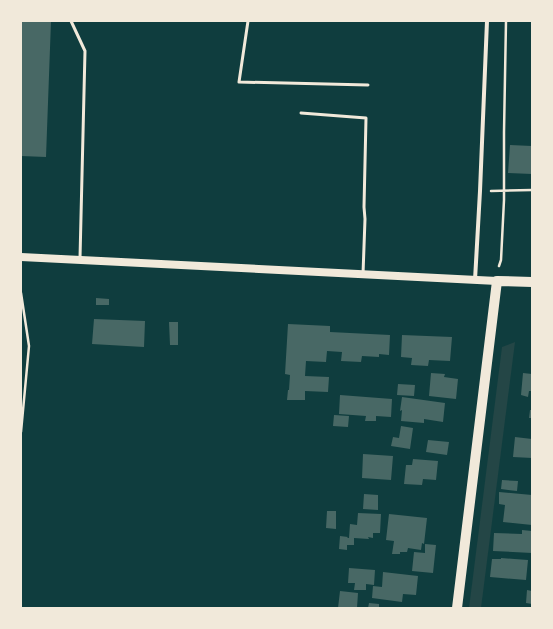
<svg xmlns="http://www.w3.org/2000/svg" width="553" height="629" font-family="'DM Sans',sans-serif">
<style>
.green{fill:#244646}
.building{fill:#486865}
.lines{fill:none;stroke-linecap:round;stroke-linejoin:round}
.path{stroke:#f1e9da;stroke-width:2.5}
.service{stroke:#f1e9da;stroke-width:3}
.minor{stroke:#f1e9da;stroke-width:4}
.secondary{stroke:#f1e9da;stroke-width:8}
.primary{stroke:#f1e9da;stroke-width:10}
</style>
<rect width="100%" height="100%" fill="#0f3d3e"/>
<path class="green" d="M515,342l-34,266h-12l33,-261z"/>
<path class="building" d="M21,21h30l-5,136 -25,-1z
M510,145l22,1v28l-24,-1z
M96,298l13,1v6h-13z
M94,319l51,2 -1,26 -52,-3z
M169,322h9v23h-8z
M288,324l42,2v6l60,3 -1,20 -10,-1v3l-17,-1 -1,6 -20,-1 1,-9 -15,-1 -1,11 -20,-1 -1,15 24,1 -1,15 -23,-1v9h-18l1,-10h1l1,-15 -5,-1z
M402,335l50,2 -2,24 -21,-1 -1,6 -17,-1 1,-7 -11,-1z
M431,373l14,1 -1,3 14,2 -2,20 -27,-3z
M523,373l9,1v17h-3l-1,6 -7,-2z
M398,384l17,1 -1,11 -17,-1z
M340,395l52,4 -1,18 -15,-1v5h-11l1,-5 -27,-2z
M402,397l43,6 -2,19 -19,-3v4l-23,-2 1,-11 -2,1z
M530,410h2v8h-3z
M334,415l15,1 -1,11 -15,-1z
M401,426l12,2 -3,21 -19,-3 2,-9 6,1z
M515,437l17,2v19l-19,-1z
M428,440l21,2 -2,13 -21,-3z
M363,454l30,2 -2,24 -29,-2z
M413,459l25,2 -2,19 -13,-1 -1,6 -18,-1 2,-19h6z
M502,480l16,1 -1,10 -16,-2z
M499,492l33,3v30l-29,-3 2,-17 -6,-1z
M364,494l14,1v15l-15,-1z
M327,511h9v18l-10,-1z
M358,513l23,1 -1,19h-7v5l-5,-1 1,2 -15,-1v7h-7v5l-8,-1 1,-13 8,1 -1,1h2l1,-14 7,1z
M389,514l38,4 -3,26 -2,-1 -1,7 -13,-2 -1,4h-7v2h-8l2,-13 -8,-1z
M522,530l10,1v22l-39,-2 1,-18 28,1z
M425,544l11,1 -3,28 -21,-2 2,-19 11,1z
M501,558l27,2 -2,20 -36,-3 2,-18h9z
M349,568l26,2 -1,15 -8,-1v6h-12l1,-7h-7z
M383,572l35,4 -2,19 -13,-1 -1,8 -30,-4 1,-12 9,1z
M527,590l5,1v13l-6,-1z
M340,591l18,2 -1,15h-19z
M369,603l10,1v4h-11z"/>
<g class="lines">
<path class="path" d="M491,191l41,-1
M499,266l2,-6 3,-60v-68l2,-111
M21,293l8,53 -8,86"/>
<path class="service" d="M71,21l14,30 -5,207
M248,21l-9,61 129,3
M301,113l65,5 -2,89 1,12 -2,55"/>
<path class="minor" d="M475,280l5,-89 7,-170"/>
<path class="secondary" d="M21,257l476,24"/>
<path class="primary" d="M457,608l40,-327 35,1"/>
</g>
<rect width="553" height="629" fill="none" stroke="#f1e9da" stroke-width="44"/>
</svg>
